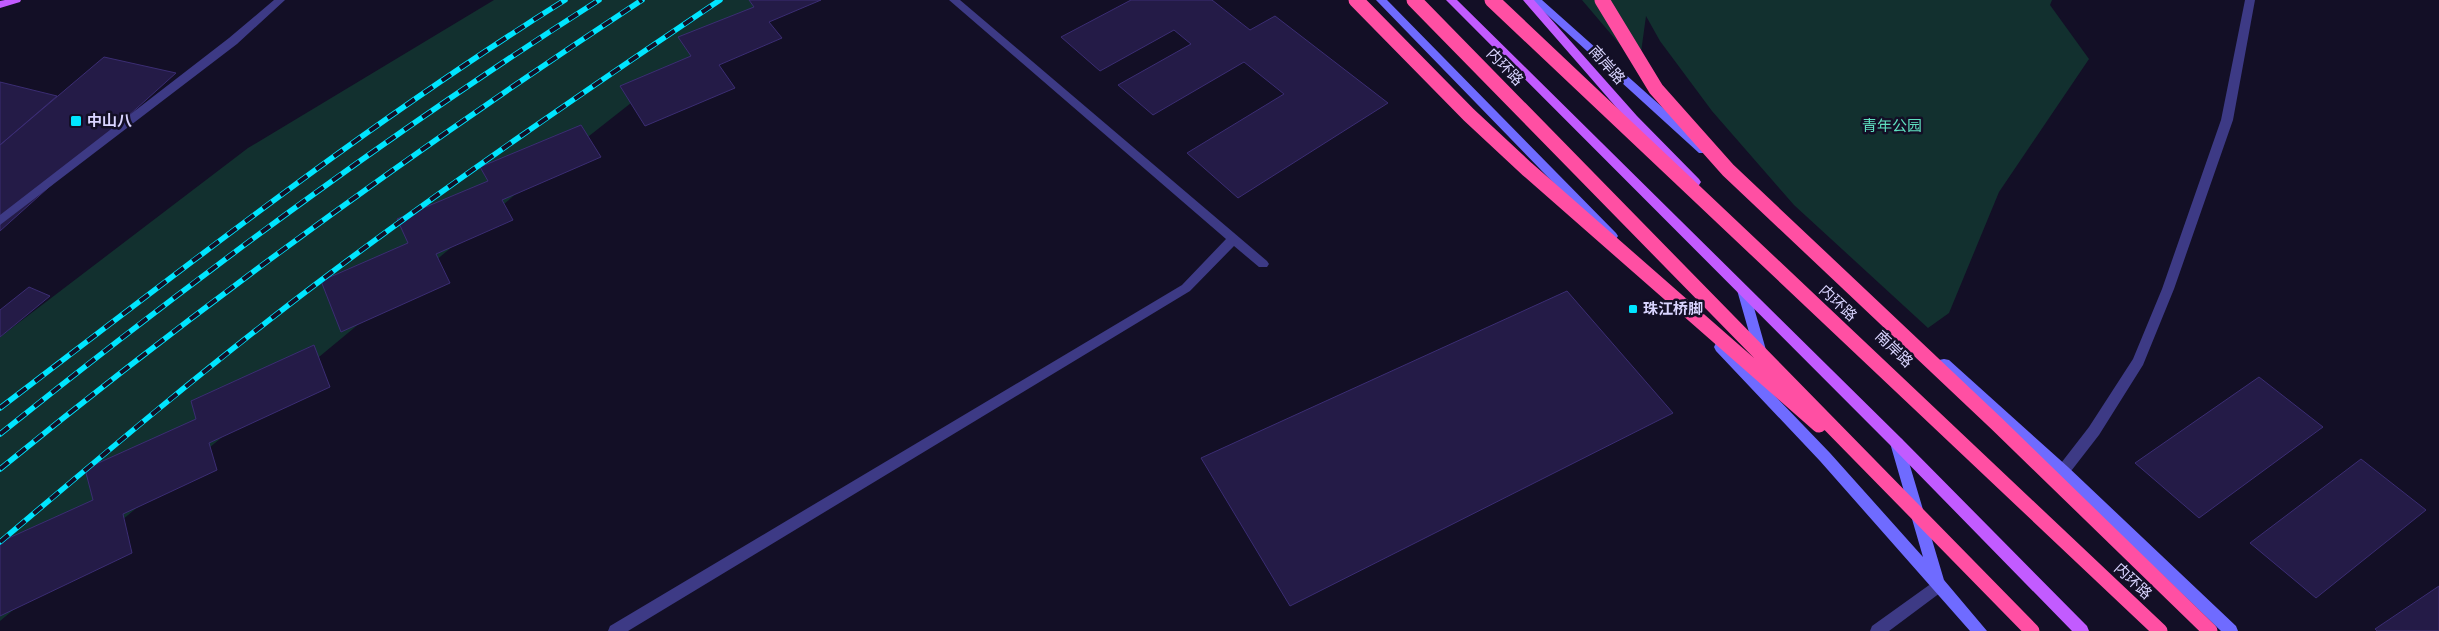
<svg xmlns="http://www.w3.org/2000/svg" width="2439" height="631" font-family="Roboto,'Noto Sans SC',sans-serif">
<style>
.green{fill:#12302f}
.building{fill:#241b47;stroke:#3b2d73}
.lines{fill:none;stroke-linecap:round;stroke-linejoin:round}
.lane{fill:#3d3a85;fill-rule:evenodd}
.street{fill:#3d3a85;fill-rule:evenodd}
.secondary{fill:#6f6bff;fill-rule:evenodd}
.primary{fill:#c25bff;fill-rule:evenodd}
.rail-casing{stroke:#00e5ff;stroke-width:5.5}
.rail{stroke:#130f26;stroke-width:4;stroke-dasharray:11;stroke-linecap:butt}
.highway-bridge{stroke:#ff4fa3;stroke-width:15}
.poi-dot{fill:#00e5ff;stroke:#130f26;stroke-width:2}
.labels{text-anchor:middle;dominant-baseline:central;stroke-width:5;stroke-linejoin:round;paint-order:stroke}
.street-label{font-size:15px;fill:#d9d4ff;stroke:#130f26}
.poi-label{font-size:15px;font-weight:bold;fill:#d9d4ff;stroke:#130f26;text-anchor:start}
.park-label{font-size:15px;fill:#5fe0c0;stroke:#130f26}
</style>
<rect width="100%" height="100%" fill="#130f26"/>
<path class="green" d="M494,0h268l-234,184 -528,437v-284l248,-189z
M1582,0h470l-2,5 39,54 -90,133 -50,121 -21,15 -134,-123 -82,-94 -52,-70 -14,-25 -7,51z"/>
<path class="building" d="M749,0h72l-52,22 13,16 -63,27 16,23 -90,38 -25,-40 71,-30 -13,-19 76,-30z
M1131,0h81l38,30 25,-14 113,87 -150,95 -51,-45 97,-59 -40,-32 -91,53 -35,-30 73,-41 -17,-14 -74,41 -39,-34z
M104,57l72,16 -176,158v-86z
M0,82l57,14 -57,49z
M581,125l20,32 -99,43 11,20 -77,34 14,29 -109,49 -20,-51 87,-38 -11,-24 91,-38 -8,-14z
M29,287l21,9 -50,41v-27z
M1567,291l106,122 -383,193 -89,-148z
M314,345l16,42 -121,56 8,27 -94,44 9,39 -132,63v-74l93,-42 -8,-31 111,-50 -5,-18z
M2259,377l64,50 -124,91 -64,-55z
M2361,459l65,51 -110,88 -66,-55z
M2439,586v45h-62l-2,-2z"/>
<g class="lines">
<path class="lane" d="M949,0h11l307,261 2,3 -2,3h-8l-25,-21 -44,45 -562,340h-20l2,-5 572,-341 44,-46z"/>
<path class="street" d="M274,0h11l-48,44 -237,181v-10l229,-177z
M2245,0h10l-22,120 -59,169 -31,76 -44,70 -31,40 -5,2 -5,-2 -2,-4 2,-4 31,-40 44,-68 29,-70 59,-169z
M1939,578l5,2 2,5 -2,5 -55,41h-19l2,-5z"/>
<path class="secondary" d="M1376,0h11l229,233 2,3 -2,3h-8z
M1531,0h11l165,147 2,3 -2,3h-8z
M1743,285l4,2 2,3 19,67 -1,4h-10l-1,-4 -19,-67 2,-3z
M1720,342l4,1 106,110 93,104 -33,-114 2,-4 5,-2 5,2 42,141 43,51h-17l-150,-170 -104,-110 -2,-4 2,-4z
M1944,359l5,1 119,107 168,159 2,5h-17l-163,-156 -119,-107 -1,-4 1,-4z"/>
<path class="primary" d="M5,0h16l-1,2 -20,6v-7z
M1446,0h11l445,439 185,187 2,5h-17l-180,-184z
M1523,0h11l103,116 62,63 2,3 -2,3h-8l-62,-63z"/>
<defs>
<path id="rail" d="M0,408c185,-141 368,-285 565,-408
M0,434c193,-155 390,-301 599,-434
M0,469c206,-168 420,-323 642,-469
M0,542c105,-89 210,-178 320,-261 130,-98 265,-190 400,-281"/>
</defs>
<use href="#rail" class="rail-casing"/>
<use href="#rail" class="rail"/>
<path class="highway-bridge" d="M1356,0l113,115 58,54 292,256
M1414,0l618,631
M1492,0l668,631
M1602,0l54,89 72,81 269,254 213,207"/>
</g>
<g class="poi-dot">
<rect x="70" y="115" width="12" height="12" rx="2.5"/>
<rect x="1628" y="304" width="10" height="10" rx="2.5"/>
</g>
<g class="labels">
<g class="street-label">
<text transform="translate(1607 65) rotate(48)">南岸路</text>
<text transform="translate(1505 67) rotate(46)">内环路</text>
<text transform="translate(1838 303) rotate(43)">内环路</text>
<text transform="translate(1894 349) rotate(44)">南岸路</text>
<text transform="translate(2133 581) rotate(43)">内环路</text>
</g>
<g class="poi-label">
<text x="87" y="121">中山八</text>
<text x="1643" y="309">珠江桥脚</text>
</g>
<g class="park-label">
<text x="1892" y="126">青年公园</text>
</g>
</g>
</svg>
